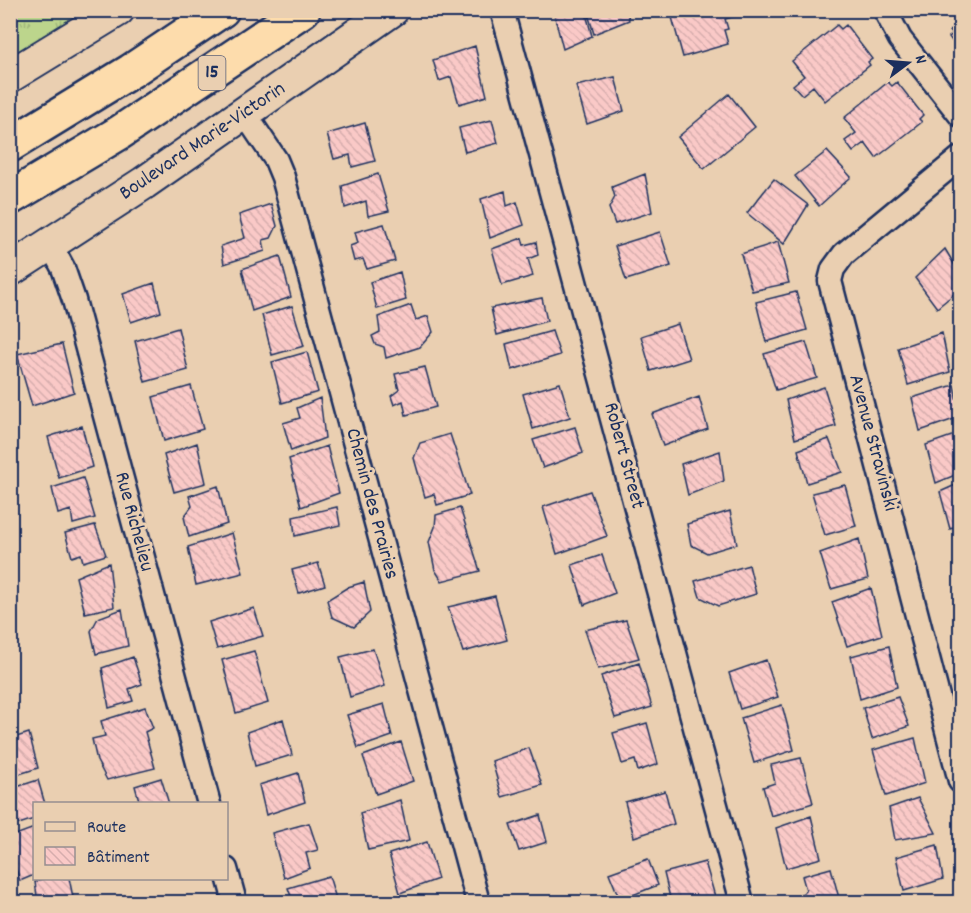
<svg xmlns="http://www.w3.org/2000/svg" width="971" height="913" font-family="Dekko,sans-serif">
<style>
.grass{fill:url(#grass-tufts);stroke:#6c8275;stroke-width:1.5}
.building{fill:url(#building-back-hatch);stroke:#1b2f5e;stroke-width:1.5}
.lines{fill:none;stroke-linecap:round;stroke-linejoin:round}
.street-casing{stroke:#1b2f5e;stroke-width:27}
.secondary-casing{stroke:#1b2f5e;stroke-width:36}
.highway-casing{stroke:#1b2f5e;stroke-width:38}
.street{stroke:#eacfb1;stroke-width:22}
.secondary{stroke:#eacfb1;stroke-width:32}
.highway{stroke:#fddcac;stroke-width:33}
.labels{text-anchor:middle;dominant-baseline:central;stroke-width:6;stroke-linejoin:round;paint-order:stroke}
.shield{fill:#eacfb1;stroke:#595f77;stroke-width:1.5}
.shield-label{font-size:20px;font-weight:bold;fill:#1b2f5e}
.street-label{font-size:21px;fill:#1b2f5e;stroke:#eacfb1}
</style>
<defs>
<pattern id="grass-tufts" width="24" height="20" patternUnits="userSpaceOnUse" patternTransform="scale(1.5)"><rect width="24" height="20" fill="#bcd58c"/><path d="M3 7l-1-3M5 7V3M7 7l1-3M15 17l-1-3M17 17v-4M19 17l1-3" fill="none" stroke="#a1b77b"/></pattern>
<pattern id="building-back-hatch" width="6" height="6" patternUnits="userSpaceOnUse" patternTransform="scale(1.5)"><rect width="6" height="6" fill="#fac9c7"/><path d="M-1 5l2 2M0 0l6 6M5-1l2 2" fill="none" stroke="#d6adad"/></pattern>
</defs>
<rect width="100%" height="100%" fill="#eacfb1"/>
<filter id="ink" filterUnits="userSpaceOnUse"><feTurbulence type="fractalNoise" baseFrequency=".0167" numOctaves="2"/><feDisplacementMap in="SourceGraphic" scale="12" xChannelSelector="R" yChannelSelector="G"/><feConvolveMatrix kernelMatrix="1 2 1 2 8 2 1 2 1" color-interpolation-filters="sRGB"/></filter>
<g filter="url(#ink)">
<path class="grass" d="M11,10l85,1 -85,50z"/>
<path class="building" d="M553,10h32l7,26 -29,13z
M587,10h40l2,10 -35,14z
M670,10h65l1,6 -11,3 3,10 -4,1 4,14 -45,13z
M960,23v29l-11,-15 4,-3 -3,-3z
M837,25l4,4 5,-4 26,34 -4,3 2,3 -45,36 -12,-15 -11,9 -9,-10 11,-9 -12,-15z
M475,46l12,50 -28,8 -8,-27 -12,4 -6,-21z
M615,77l9,34 -37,13 -11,-38z
M888,82l4,4 5,-4 26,33 -4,4 3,3 -46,36 -11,-15 -12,9 -8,-11 11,-8 -12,-15z
M729,94l26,33 -51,42 -26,-32z
M492,120l6,23 -33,9 -6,-24z
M365,123l10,38 -23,6 -2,-12 -16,4 -7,-25z
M827,151l24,26 -32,29 -24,-30z
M378,174l11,37 -21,5 -2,-15 -21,7 -3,-22z
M645,174l7,38 -37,12 -6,-16 6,-11 -3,-10z
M774,179l34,26 -24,39 -37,-31z
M505,191l2,15 10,-4 7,23 -34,13 -9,-39z
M271,204l6,22 -6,12 -8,2 2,11 -41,13 -3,-18 24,-8 -6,-23z
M384,224l11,37 -28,8 -4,-10 -9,2 -4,-15 8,-3 -3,-11z
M660,232l11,34 -45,14 -11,-34z
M522,238l2,7 12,-3 2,13 -10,4 5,17 -31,9 -10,-36z
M778,242l11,41 -37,8 -11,-37z
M945,249l15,25v15l-23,19 -22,-30z
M280,256l11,41 -39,14 -10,-42z
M400,272l6,28 -29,9 -7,-27z
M154,283l7,29 -30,10 -8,-28z
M796,292l11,38 -41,12 -10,-40z
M542,298l5,23 -50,14 -6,-27z
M411,305l5,15 12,-4 5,16 -13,15 -34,11 -2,-11 -9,-3 -3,-8 8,-4 -2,-15z
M292,306l12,40 -32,9 -10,-40z
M678,324l11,35 -38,12 -10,-35z
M178,328l10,42 -43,12 -10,-41z
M552,331l8,24 -48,15 -6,-26z
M942,333l8,39 -42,13 -10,-37z
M806,342l11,36 -41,12 -12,-36z
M62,344l12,48 -42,14 -15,-52z
M307,352l11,40 -36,11 -10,-41z
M425,367l11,40 -30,8 -3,-14 -9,4 -3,-9 8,-6 -4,-16z
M560,383l10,34 -37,12 -10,-35z
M954,385l6,32 -40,14 -8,-33z
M191,386l12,43 -39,12 -11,-44z
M824,387l12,39 -41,13 -9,-39z
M699,397l9,32 -45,17 -11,-32z
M320,398l5,40 -34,13 -8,-28 17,-5 -3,-10z
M82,426l10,41 -33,11 -11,-41z
M575,427l8,26 -40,15 -10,-28z
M960,433v40l-24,10 -10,-38z
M450,434l20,61 -33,10 -3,-11 -9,3 -11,-39 6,-15z
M829,439l13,33 -35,11 -9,-33z
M197,443l9,40 -32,9 -10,-37z
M327,446l12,47 -38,14 -12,-48z
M720,451l4,30 -36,14 -7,-31z
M83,478l12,40 -22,6 -2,-14 -13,4 -6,-26z
M960,483v43l-10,3 -10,-37z
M845,485l11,41 -31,9 -13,-42z
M218,486l9,38 -38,13 -5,-20 8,-11 -3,-10z
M590,491l17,45 -50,18 -14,-47z
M337,507l3,18 -45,11 -2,-19z
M460,508l20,63 -38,10 -7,-11 -6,-28 6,-15 1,-12z
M730,511l7,33 -30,9 -16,-8 -4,-21z
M95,525l11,30 -23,7 -2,-8 -9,3 -7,-24z
M232,533l11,40 -47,12 -8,-38z
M859,539l9,40 -37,10 -11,-36z
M602,555l13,38 -31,12 -12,-40z
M109,563l5,44 -29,6 -9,-36z
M318,563l7,22 -26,8 -7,-23z
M749,565l7,29 -38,12 -18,-9 -5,-16z
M364,582l6,30 -16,15 -22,-10 -5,-17 21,-13z
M871,588l11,47 -35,11 -15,-44z
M495,596l12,44 -44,12 -15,-45z
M254,608l9,28 -46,13 -8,-27z
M122,609l6,37 -32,8 -5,-23 7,-13z
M626,620l13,38 -41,11 -13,-39z
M889,646l8,41 -37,12 -9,-43z
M373,649l12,37 -35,11 -10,-40z
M254,651l14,52 -32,10 -14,-53z
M133,657l9,27 -13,5 4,12 -24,7 -7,-40z
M766,660l12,37 -38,12 -11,-36z
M639,663l13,44 -37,11 -14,-42z
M898,697l11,29 -37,13 -9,-31z
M11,699l4,26 -5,1v-26z
M384,704l8,32 -34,12 -11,-33z
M782,705l12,45 -40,13 -13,-45z
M145,707l8,21 -8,4 10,36 -48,12 -10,-19 -5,-22 13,-3 -4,-15z
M283,719l9,36 -37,11 -8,-34z
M647,723l11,41 -20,7 -3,-11 -13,4 -9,-31z
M29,733l9,35 -28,9v-38z
M915,738l10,45 -39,13 -13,-46z
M401,742l12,39 -37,13 -13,-38z
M529,748l13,37 -40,12 -10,-36z
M801,758l12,45 -42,13 -8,-29 12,-4 -4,-18z
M298,773l7,29 -39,13 -7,-30z
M161,778l8,26h-29l-5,-18z
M38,780l7,24h-11v15l-24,8v-38z
M665,791l9,33 -40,13 -9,-35z
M918,798l18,35 -41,7 -6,-32z
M400,800l9,41 -41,9 -8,-37z
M540,815l7,27 -28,9 -9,-26z
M811,816l10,42 -35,10 -10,-40z
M309,823l9,27 -12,3 4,15 -26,10 -12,-45z
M34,828v47l-14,6 -10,-30v-14z
M427,842l11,37 -38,14 -11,-39z
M937,845l6,34 -39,12 -8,-34z
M648,859l10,26 -38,15 -11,-27z
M705,862l11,38 -7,2h-38l-7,-29z
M831,868l9,34h-46l12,-12 -4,-14z
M329,876l8,26h-44l-5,-14z
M44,878h25l5,24h-51v-1l14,-5 -2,-14z"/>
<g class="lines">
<defs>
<path id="street" d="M502,10l240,892
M885,10l15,29 60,76
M245,114l31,46 7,17 195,725
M960,158l-116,96 -11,15 -3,12 130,500
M50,244l13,24 11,32 135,504
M226,869l9,33"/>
<path id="secondary" d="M10,76l108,-66
M10,270l134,-87 248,-173"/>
<path id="highway" d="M10,145l121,-74 91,-61
M10,198l109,-65 184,-123"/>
</defs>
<use href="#street" class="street-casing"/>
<use href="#secondary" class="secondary-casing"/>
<use href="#highway" class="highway-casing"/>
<use href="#street" class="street"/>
<use href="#secondary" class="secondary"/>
<use href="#highway" class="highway"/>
</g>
</g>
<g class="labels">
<rect class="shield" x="198.5" y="56" width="27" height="34" rx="4.5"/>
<g class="shield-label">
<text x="212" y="73">15</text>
</g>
<g class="street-label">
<text transform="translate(203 142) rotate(-34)">Boulevard Marie-Victorin</text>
<text transform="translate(872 443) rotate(75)">Avenue Stravinski</text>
<text transform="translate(623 456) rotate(75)">Robert Street</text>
<text transform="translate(371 504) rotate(75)">Chemin des Prairies</text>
<text transform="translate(133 522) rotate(75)">Rue Richelieu</text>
</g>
</g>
<rect width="971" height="913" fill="none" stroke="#eacfb1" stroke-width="36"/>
<rect x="18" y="18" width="935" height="877" fill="none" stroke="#1b2f5e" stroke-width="2" filter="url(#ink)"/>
<rect x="33" y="802" width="195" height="78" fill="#eacfb1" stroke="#978f90" stroke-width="1.5"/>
<rect x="45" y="822" width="30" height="9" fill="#eacfb1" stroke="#978f90" stroke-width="1.5"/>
<text x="87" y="832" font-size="18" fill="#1b2f5e">Route</text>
<rect x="45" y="847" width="30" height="18" fill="url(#building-back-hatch)" stroke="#978f90" stroke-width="1.5"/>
<text x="87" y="862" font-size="18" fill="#1b2f5e">Bâtiment</text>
<g transform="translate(908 63) rotate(74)" stroke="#eacfb1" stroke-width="4.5" paint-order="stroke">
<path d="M0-4.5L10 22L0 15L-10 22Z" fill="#1b2f5e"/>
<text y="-9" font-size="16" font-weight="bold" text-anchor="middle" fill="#1b2f5e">N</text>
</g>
</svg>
